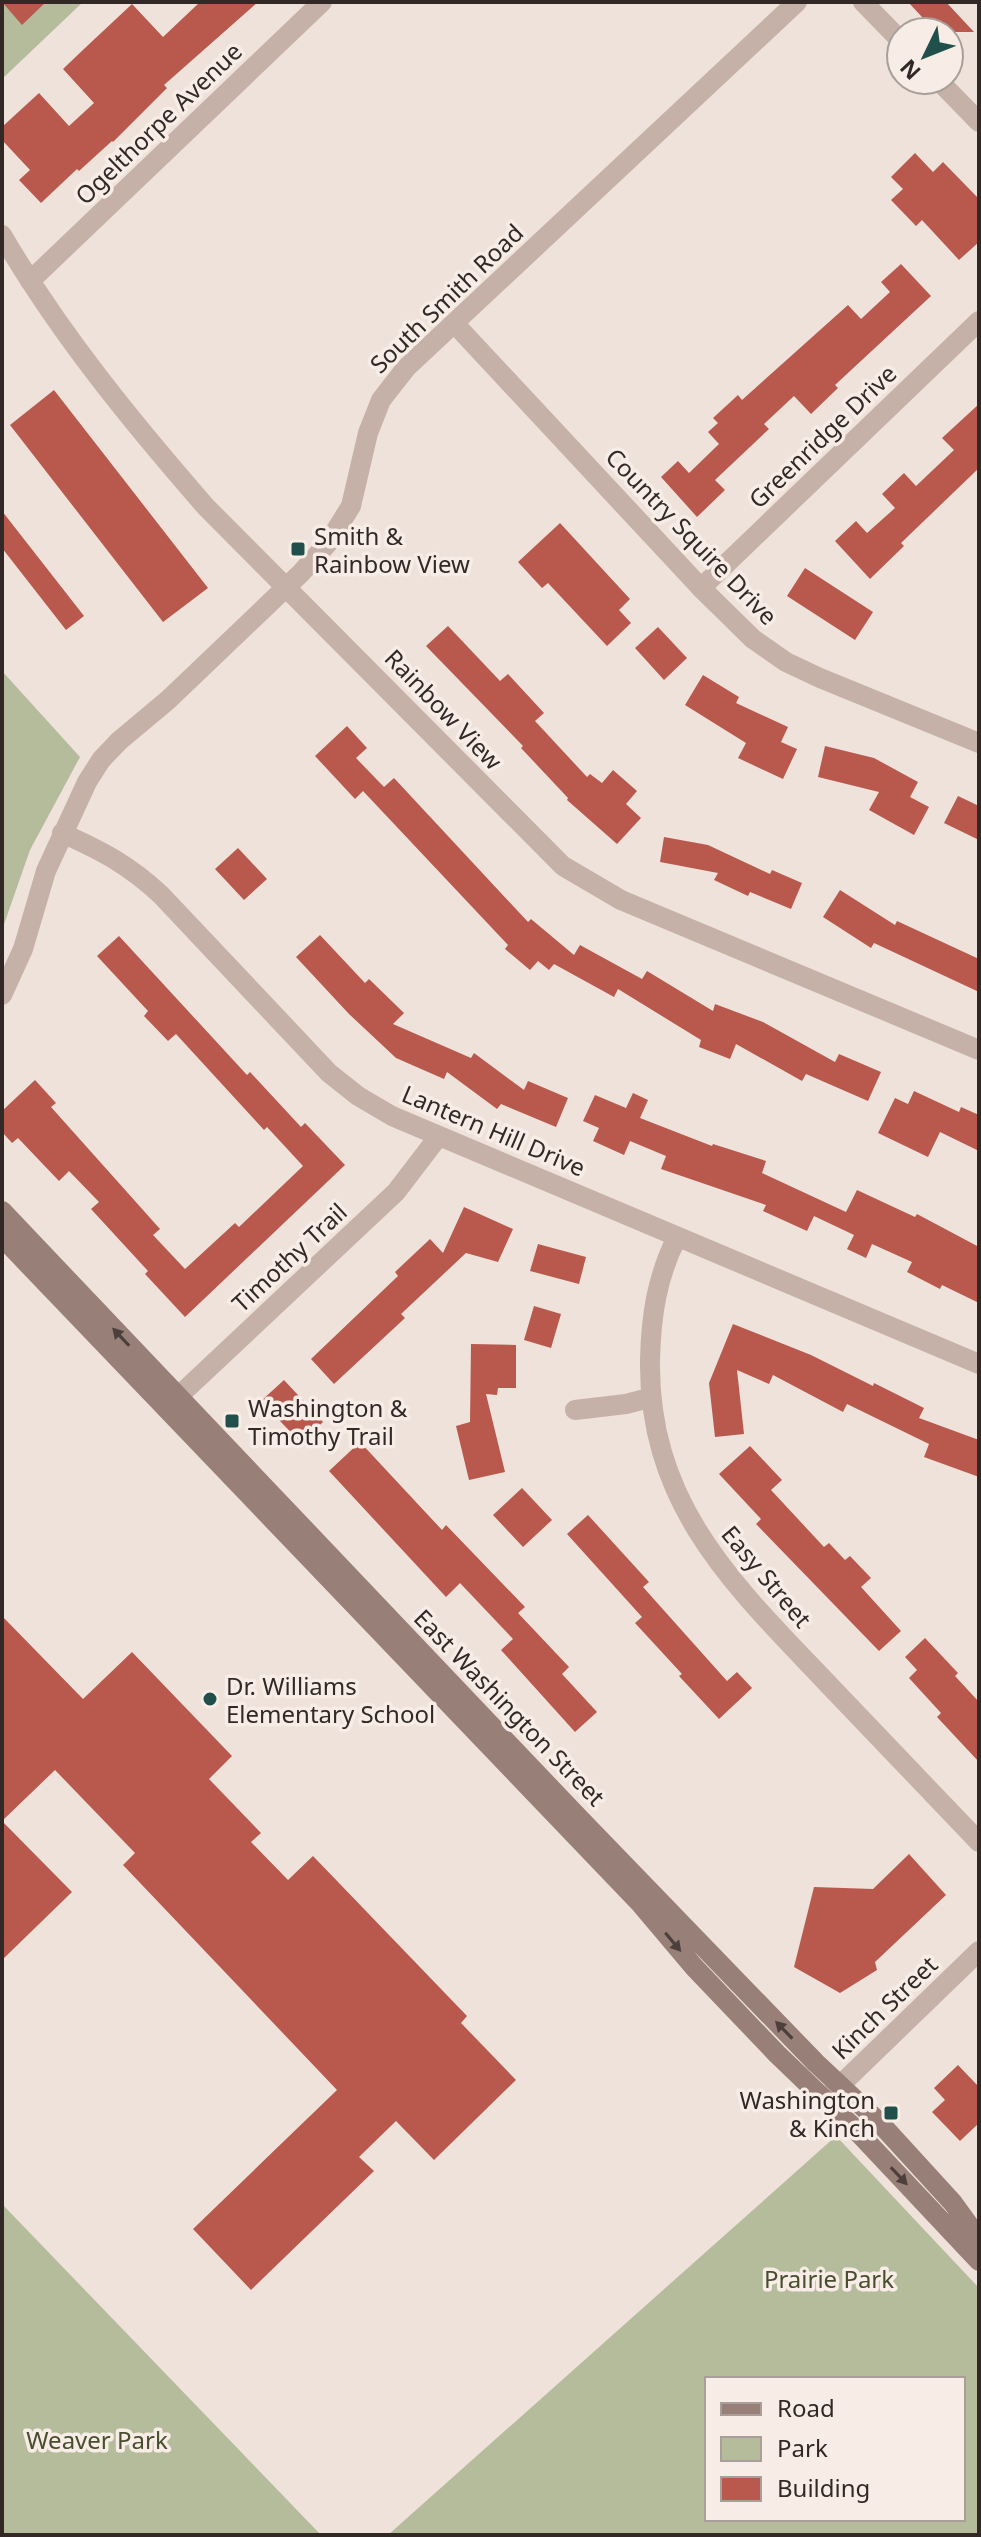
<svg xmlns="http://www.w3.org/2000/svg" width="981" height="2537" font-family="'Noto Sans',sans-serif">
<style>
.green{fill:#b5bc9c;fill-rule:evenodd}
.building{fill:#b9594e}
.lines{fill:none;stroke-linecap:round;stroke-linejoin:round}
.street{stroke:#c5b1a8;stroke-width:20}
.secondary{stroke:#988079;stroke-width:20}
.oneway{fill:#4c3f3c}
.poi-dot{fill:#214f4c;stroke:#f7ede6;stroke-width:3}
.labels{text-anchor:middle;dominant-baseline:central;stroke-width:7;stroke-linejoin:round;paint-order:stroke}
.street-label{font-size:24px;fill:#322927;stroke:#f7ede6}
.poi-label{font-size:24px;fill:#322927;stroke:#f7ede6;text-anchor:start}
.park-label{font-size:24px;fill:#474e2e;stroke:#f7ede6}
</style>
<rect width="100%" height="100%" fill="#eee2da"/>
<path class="green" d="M2,2h81l-81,77z
M2,671l78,86 -50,93 -28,80z
M836,2136l143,152v247h-591zM707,2379h256v140h-256z
M2,2204l319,331h-319z"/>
<path class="building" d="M2,2h44l-24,23z
M200,2h58l-94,83 3,3 -54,54 -1,-1 -33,30 -2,-2 -36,34 -22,-23 11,-10 -28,-30v-13l37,-34 30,33 25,-23 -31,-34 22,-21 47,-44 31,33z
M908,2h38l28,30h-38z
M915,153l18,19 10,-10 36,37v43l-20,18 -37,-40 -6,6 -25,-26 12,-11 -12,-12z
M901,264l30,32 -96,89 3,3 -27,26 -17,-18 -30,28 5,5 -54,51 10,10 -28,27 -36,-40 17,-16 11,12 30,-29 -11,-12 10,-9 -5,-5 25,-23 4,5 106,-95 13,14 29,-27 -9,-10z
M54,390l154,198 -45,34 -153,-197z
M979,404v64l-78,75 3,3 -34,33 -35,-38 21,-20 11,12 28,-25 -13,-14 22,-21 12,13 38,-36 -12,-12z
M2,511l82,105 -18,14 -64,-82z
M560,523l70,76 -11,11 12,13 -24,23 -59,-63 -6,5 -24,-26z
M805,568l68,44 -18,28 -68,-44z
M448,626l52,55 8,-7 36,39 -9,8 52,56 3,-3 12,9 11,-13 24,21 -11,13 15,14 -24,26 -50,-44 1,-2 -47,-50 2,-2 -97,-100z
M658,627l29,31 -23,22 -29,-32z
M703,675l36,22 -3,6 52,24 -7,15 16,7 -14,30 -45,-21 8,-15 -61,-38z
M347,726l20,22 -11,10 28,29 10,-9 134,144 3,-3 43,36 6,-10 62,34 5,-8 66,40 2,-7 48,18 72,40 4,-8 42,18 -13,29 -62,-27 -4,7 -66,-37 -6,15 -31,-12 2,-7 -83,-51 -4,8 -60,-33 -5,6 -11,-9 -8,9 -25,-21 3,-4 -145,-154 -8,8 -40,-43z
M825,746l49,12 44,24 -8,15 19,10 -15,28 -45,-25 10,-18 -61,-15z
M958,796l21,10v34l-35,-17z
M664,837l44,8 62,29 2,-4 30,13 -11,26 -41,-17 -2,4 -34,-16 4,-7 -58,-11z
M238,848l29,31 -23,21 -29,-31z
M840,890l55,35 2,-4 82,38v33l-105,-49 -3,5 -48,-31z
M320,935l45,48 4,-4 35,34 -11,11 78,34 3,-5 50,37 4,-9 40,17 -12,29 -55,-23 -4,5 -50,-37 -3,7 -48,-21 -47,-44 -53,-57z
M119,936l128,139 3,-3 51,55 4,-4 40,42 -160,152 -40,-43 3,-3 -57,-62 8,-7 -30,-31 -10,10 -41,-43 -6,5 -10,-11v-21l33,-31 21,23 -5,4 109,122 -7,6 32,34 50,-46 4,4 64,-61 -36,-39 -3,3 -88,-96 -8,7 -24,-25 4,-5 -51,-55z
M914,1091l45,21 2,-5 18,8v36l-39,-19 -12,25 -50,-24 17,-35 13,6z
M633,1093l15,7 -8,18 72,28 1,-2 53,17 -4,12 84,39 11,-22 58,27 2,-3 62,33v56l-37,-18 -2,4 -33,-17 5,-10 -40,-18 -6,14 -19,-9 7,-14 -40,-19 -7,15 -44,-20 3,-6 -105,-36 5,-13 -36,-15 -6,14 -31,-14 6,-13 -16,-7 12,-26 31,13z
M464,1207l49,22 -15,33 -32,-9 -65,61 4,4 -71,66 -23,-25 87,-83 -3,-4 35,-33 13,14z
M538,1244l48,13 -7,27 -49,-13z
M534,1306l27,8 -10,34 -27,-8z
M733,1324l78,31 62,31 1,-3 50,25 -5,10 60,22v37l-55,-20 5,-13 -82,-40 -4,8 -70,-37 -4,9 -32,-14 7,64 -29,3 -6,-54z
M471,1344l45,1v43h-18l-1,7 -11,-1 19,78 -36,8 -13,-54 14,-4z
M284,1380l39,42 -22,21 -40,-42z
M360,1442l82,88 4,-5 79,82 -7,6 51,54 -7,7 35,38 -22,20 -74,-82 12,-11 -53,-56 -14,14 -117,-126z
M750,1446l32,34 -11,10 53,57 5,-4 16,17 5,-4 21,22 -10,9 40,44 -22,20 -123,-127 5,-5 -42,-45z
M522,1488l30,32 -29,27 -30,-32z
M588,1515l61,67 -6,5 84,94 10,-9 15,16 -33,31 -40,-43 3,-2 -47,-51 7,-6 -75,-83z
M2,1616l81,83 49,-47 100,104 -23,23 52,54 -10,9 37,38 25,-24 154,160 -6,7 55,57 -82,80 -38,-39 -37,36 15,14 -123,119 -58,-61 144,-139 -214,-225 12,-12 -80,-83 -53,51 70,71 -70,68z
M925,1638l33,35 -3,3 24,26v60l-42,-45 4,-4 -32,-35 8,-8 -12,-13z
M909,1854l37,41 -71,67 2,8 -37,23 -46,-26 20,-80 59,2z
M958,2065l21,22v36l-19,18 -28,-29 13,-12 -11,-12z"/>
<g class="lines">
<path class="street" d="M863,2l38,39
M938,80l41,42
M2,235c57,98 130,187 204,272l357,359 58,34 358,150
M30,281l292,-279
M454,323l247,265 52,51 33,23 34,16 159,65
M701,588l278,-267
M62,833c40,18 67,32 99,62l168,178 29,23 34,20 587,248
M2,995l21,-46 23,-78 41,-89 14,-22 18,-19 49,-41 133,-127 27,-30 23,-37 17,-73 13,-33 25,-32 391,-366
M677,1237c-20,40 -26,78 -27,123 -2,146 85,226 178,324 50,53 101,105 151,158
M167,1407l229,-215 42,-55
M575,1410l51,-6 23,-6
M828,2097l151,-146"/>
<path class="secondary" d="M2,1211l575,605 239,247 63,59 74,81 26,36
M2,1237l638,666 54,64 83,87 76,73 126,134"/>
</g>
<defs><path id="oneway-solid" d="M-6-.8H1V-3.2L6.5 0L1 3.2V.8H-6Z" transform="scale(2)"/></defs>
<g class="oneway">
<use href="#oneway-solid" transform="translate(121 1337) rotate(-133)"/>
<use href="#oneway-solid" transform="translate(673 1942) rotate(50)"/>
<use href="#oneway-solid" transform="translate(784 2030) rotate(-134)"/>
<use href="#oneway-solid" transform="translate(899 2176) rotate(47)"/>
</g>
<g class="poi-dot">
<rect x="290" y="541" width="16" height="16" rx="4"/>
<rect x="224" y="1413" width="16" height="16" rx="4"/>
<circle cx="210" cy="1699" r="8"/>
<rect x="883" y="2105" width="16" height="16" rx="4"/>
</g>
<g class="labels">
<g class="street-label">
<text transform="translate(158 123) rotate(-44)">Ogelthorpe Avenue</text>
<text transform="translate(446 298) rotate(-44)">South Smith Road</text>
<text transform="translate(822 436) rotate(-44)">Greenridge Drive</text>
<text transform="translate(692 536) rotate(46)">Country Squire Drive</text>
<text transform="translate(444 709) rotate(46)">Rainbow View</text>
<text transform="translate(494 1130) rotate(23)">Lantern Hill Drive</text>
<text transform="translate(289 1257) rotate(-43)">Timothy Trail</text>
<text transform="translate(767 1576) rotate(50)">Easy Street</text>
<text transform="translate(510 1707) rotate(46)">East Washington Street</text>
<text transform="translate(884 2007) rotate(-44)">Kinch Street</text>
</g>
<g class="poi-label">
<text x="314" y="535">Smith &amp;<tspan x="314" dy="28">Rainbow View</tspan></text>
<text x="248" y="1407">Washington &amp;<tspan x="248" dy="28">Timothy Trail</tspan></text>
<text x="226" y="1685">Dr. Williams<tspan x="226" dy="28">Elementary School</tspan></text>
<text x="875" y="2099" text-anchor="end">Washington<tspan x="875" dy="28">&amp; Kinch</tspan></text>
</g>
<g class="park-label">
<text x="829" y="2278">Prairie Park</text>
<text x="97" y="2439">Weaver Park</text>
</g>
</g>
<rect width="981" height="2537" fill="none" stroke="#322927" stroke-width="8"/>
<rect x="705" y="2377" width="260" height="144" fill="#f7ede6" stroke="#a89f9a" stroke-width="2"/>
<rect x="721" y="2403" width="40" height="12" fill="#988079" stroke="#a89f9a" stroke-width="2"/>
<text x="777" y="2417" font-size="24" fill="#322927">Road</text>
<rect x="721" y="2437" width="40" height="24" fill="#b5bc9c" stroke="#a89f9a" stroke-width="2"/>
<text x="777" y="2457" font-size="24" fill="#322927">Park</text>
<rect x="721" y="2477" width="40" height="24" fill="#b9594e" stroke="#a89f9a" stroke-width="2"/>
<text x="777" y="2497" font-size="24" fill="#322927">Building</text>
<g transform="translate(925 56) rotate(227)"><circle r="38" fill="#f7ede6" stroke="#a89f9a" stroke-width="2"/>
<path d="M0-6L14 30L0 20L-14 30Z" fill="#214f4c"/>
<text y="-12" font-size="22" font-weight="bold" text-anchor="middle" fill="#322927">N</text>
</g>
</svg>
